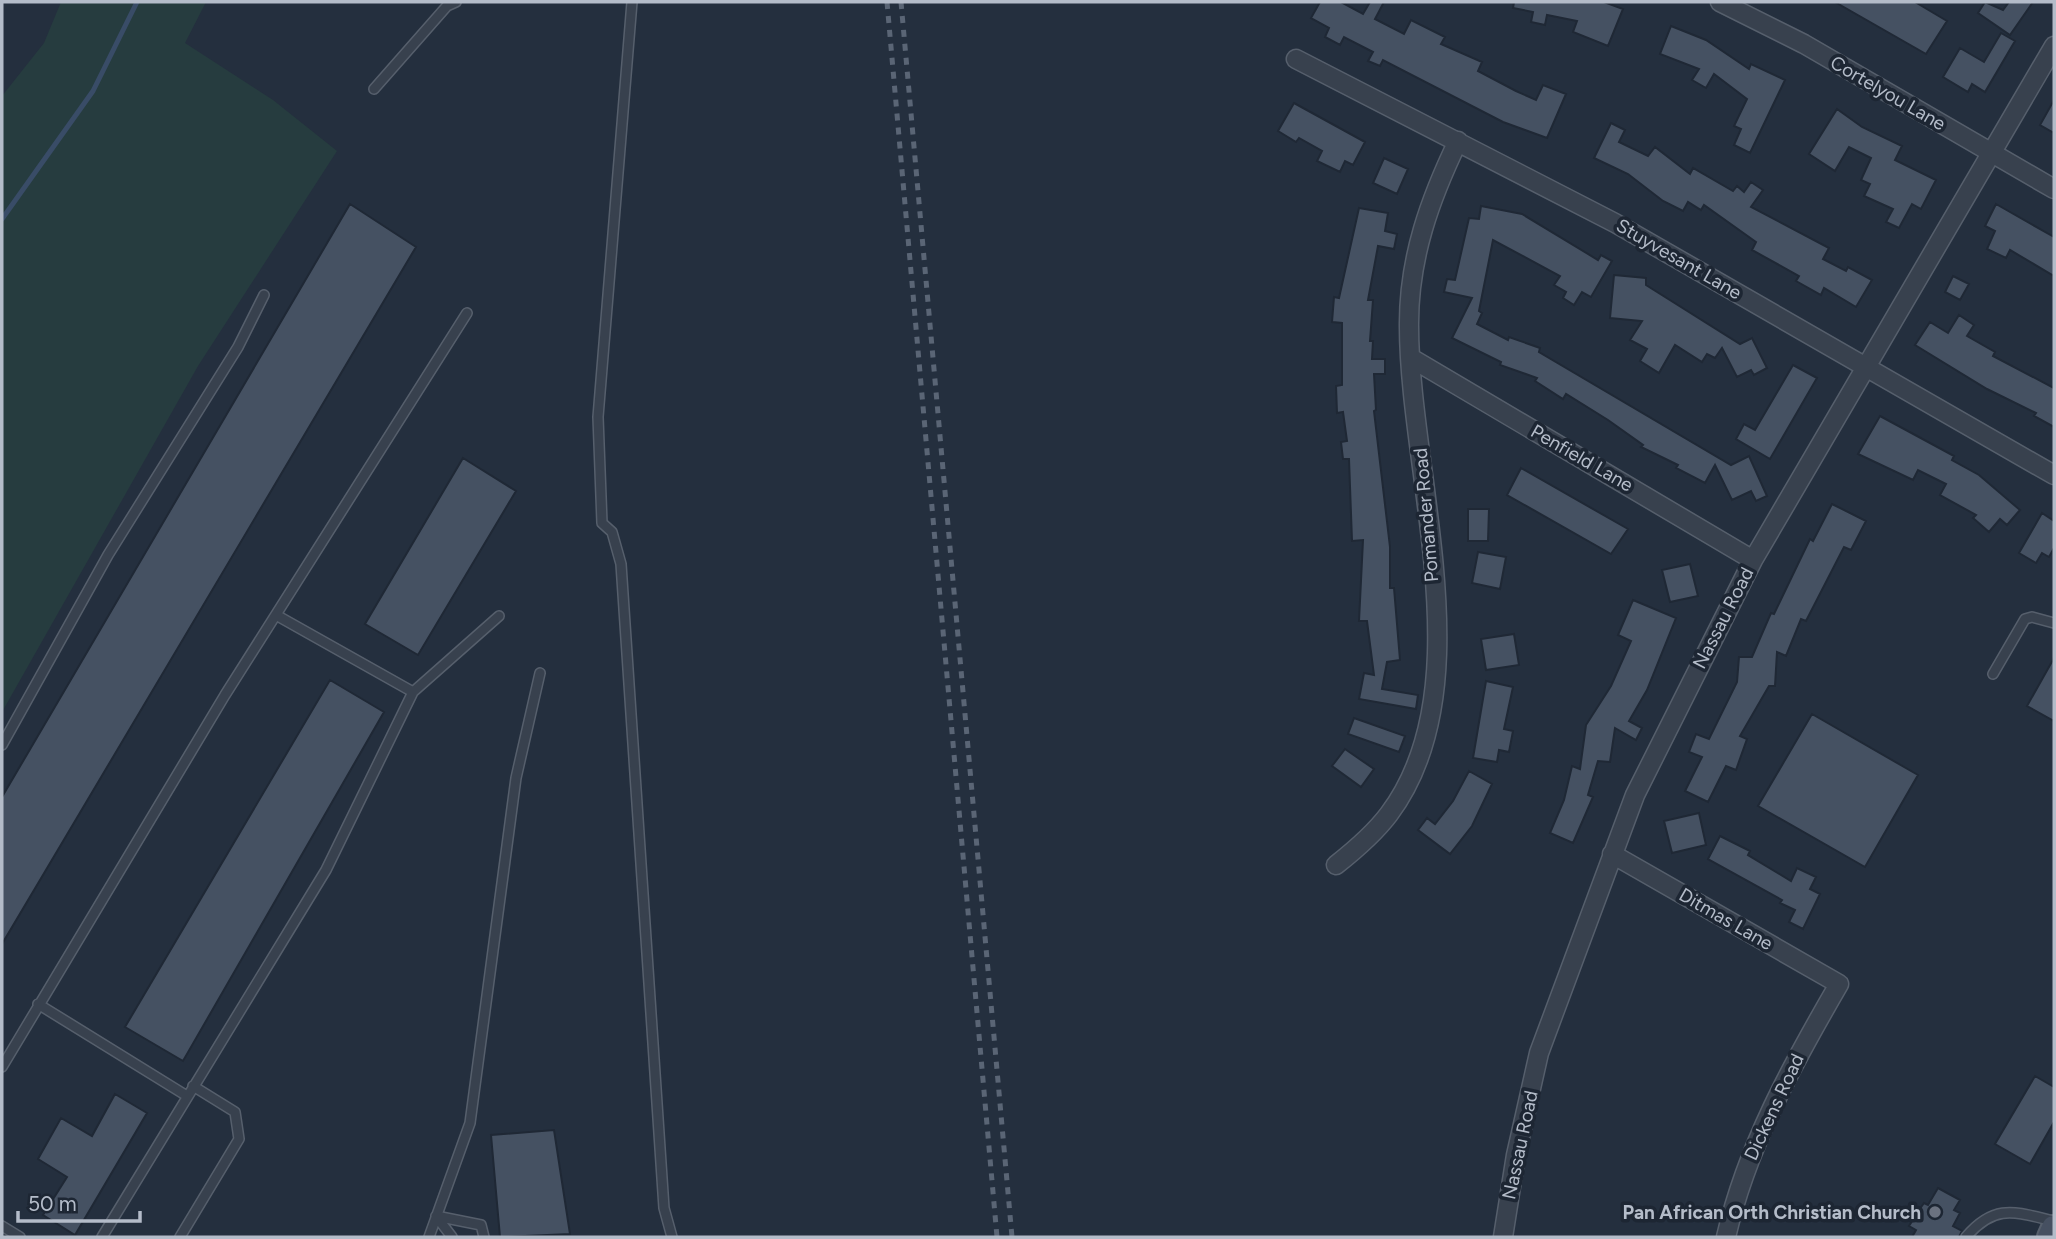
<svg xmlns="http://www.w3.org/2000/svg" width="2056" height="1239" font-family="Figtree,sans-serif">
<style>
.green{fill:#263c3f}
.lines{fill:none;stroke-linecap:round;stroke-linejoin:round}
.stream{stroke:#394c67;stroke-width:5}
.building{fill:#455162;stroke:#1f2835;stroke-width:2}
.service-casing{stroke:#565f6c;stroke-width:12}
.minor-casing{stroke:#565f6c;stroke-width:21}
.secondary-casing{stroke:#565f6c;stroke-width:28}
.service{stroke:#38414e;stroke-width:9}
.minor{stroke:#38414e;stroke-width:18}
.secondary{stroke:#465061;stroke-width:24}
.rail{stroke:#5a6575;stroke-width:5;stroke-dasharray:7 7;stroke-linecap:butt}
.worship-dot{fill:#6b7280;stroke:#1d2633;stroke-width:2.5}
.labels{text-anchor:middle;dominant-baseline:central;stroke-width:7;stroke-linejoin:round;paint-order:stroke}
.street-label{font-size:19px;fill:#b4bcc9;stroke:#1d2633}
.poi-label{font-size:19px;font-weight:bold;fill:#b4bcc9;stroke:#1d2633;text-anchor:end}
</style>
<rect width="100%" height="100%" fill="#242f3e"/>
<path class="green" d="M61,2h145l-21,41 88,57 64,51 -139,215 -196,346v-616l42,-53z"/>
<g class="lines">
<path class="stream" d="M2,219l91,-128 44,-89"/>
</g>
<path class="building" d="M1320,2h21l22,12 7,-12h14l-9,17 29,15 7,-14 34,17 -4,7 41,18 -4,9 38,20 20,9 7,-15 23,9 -19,44 -44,-16 -120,-62 -3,6 -12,-5 5,-9 -29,-15 -4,8 -15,-8 4,-9 -18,-10z
M1514,2h90l19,7 -15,37 -35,-14 4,-11 -30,-6 -2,10 -14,-3 2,-10 -20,-4z
M1835,2h80l32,19 -21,33z
M1985,2l18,8 6,-8h24l-23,33 -32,-22z
M1671,26l35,14 43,29 2,-5 34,16 -35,73 -16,-8 7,-16 -7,-3 13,-27 -33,-25 -8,14 -14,-8 7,-11 -39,-15z
M2001,33l14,8 -30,51 -13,-8 -4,8 -25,-15 17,-29 24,14z
M2054,100v33l-14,-8z
M1294,103l71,39 -12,23 -8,-4 -5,11 -23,-11 5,-10 -23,-13 -3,4 -18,-11z
M1837,109l25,18 40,19 -7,14 41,20 -15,29 -9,-5 -13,24 -13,-6 7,-13 -29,-13 6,-12 -9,-4 10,-22 -22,-11 -14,24 -26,-17z
M1611,123l14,7 -6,12 29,14 7,-9 35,27 3,-6 40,23 4,-5 7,6 7,-10 12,8 -12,17 78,41 -6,11 23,12 2,-4 24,13 -16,27 -32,-19 -3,7 -25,-14 3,-5 -47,-26 4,-8 -52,-37 -3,5 -13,-8 -5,9 -20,-10 -35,-27 -34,-16z
M1384,158l24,11 -11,25 -24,-11z
M350,204l66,43 -414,697v-147z
M1996,204l58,33v39l-44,-26 -4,8 -19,-9 8,-18 -10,-5z
M1481,206l41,8 76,46 3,-5 11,6 -21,36 -9,-5 -8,13 -11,-7 3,-6 -12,-7 6,-9 -67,-36 -14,71 3,2 -5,11 31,16 1,-3 31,11 -1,4 192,113 18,-9 18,40 -11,5 -5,-10 -19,9 -17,-35 -10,18 -29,-15 2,-3 -37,-18 2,-2 -35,-25 -42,-26 -3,5 -28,-18 2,-3 -37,-13 1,-3 -49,-24 20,-40 -28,-6 3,-13 8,1 14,-62 10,1z
M1359,208l29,5 -3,18 12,3 -3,15 -16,-3 -10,54h5l-3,41h3l-1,18h13v15h-11l2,36 -2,1 16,136v41h4l6,72 -13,2 -5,27 36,6 -2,14 -57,-10 5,-26 10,2 -7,-54h-8l4,-81 -11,1 -3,-82h-6l-2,-17 6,-1 -4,-29 -6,1 -1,-27 6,-1v-62l-10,-1 2,-25 5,1z
M1614,275l32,3v7l94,59 12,-6 15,30 -13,7 -3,-5 -14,7 -15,-29 -7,10 -8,-4 -5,8 -27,-17 -16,28 -19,-12 7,-12 -17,-9 12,-19 -32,-3z
M1953,276l16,8 -9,16 -15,-8z
M1959,315l15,10 -7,11 28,16 -2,4 61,32v39l-20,-11 2,-3 -49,-24 -72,-44 15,-23 18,11z
M1793,365l24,13 -47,81 -34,-20 8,-15 11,6z
M1880,416l74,40 -2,4 27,15 41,35 -13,15 -7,-6 -11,13 -16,-14 3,-3 -36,-20 6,-11 -28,-14 -5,10 -55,-26z
M463,458l53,33 -98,164 -53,-31z
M1521,468l107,61 -17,25 -104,-59z
M1832,504l34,17 -15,29 -7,-3 -38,74 -5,-2 -15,37 -9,-4 -2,34h-6l-29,50 7,3 -11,31 -10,-4 -18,36 -23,-11 17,-34 -13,-5 7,-18 13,5 28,-57 2,-25h13l19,-44 3,1 36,-75 3,2z
M1468,509h21l-1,32h-20z
M2042,513l12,8v27l-5,9 -7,-4 -6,10 -17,-10z
M1478,552l28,5 -6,32 -28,-6z
M1690,564l8,32 -28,6 -8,-32z
M1633,600l43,18 -29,72 -18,31 13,7 -6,12 -21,-12 -5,34 -12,-1 -10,34 5,2 -20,46 -23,-10 14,-33 8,-34 8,3 6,-44 25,-39 20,-45 -13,-6z
M1514,634l5,31 -33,5 -5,-31z
M2054,658v63l-27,-15z
M330,680l54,32 -201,349 -58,-34z
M1486,681l27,6 -9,42 9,2 -4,21 -10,-2 -2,12 -24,-4z
M1812,714l106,61 -53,92 -107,-61z
M1354,718l51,18 -6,16 -51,-18z
M1345,749l29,20 -13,18 -29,-21z
M1469,771l23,13 -20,42 -22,28 -32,-24 9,-12 8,6 18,-23z
M1699,813l7,32 -34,8 -8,-32z
M1720,836l30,15 -2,4 43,26 6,-13 19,9 -6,12 10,5 -17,35 -14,-7 6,-12 -15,-7 2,-3 -74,-41z
M2035,1076l19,11v35l-24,42 -35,-20z
M115,1094l32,19 -72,122 -32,-20 24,-38 -29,-18 23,-41 31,18z
M554,1130l16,104 -70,3 -9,-102z
M1938,1188l22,12 -6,10 6,3 -7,13 9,5 -3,6h-47l4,-7 -7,-4 10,-16 5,-7 4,2z"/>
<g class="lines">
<defs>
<path id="service" d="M632,2l-34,415 4,106 10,9 9,32 43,644 8,29
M374,89l73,-83 9,-4
M276,615l137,77
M1993,674l32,-55 7,-2 22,6
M2,745l106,-190 130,-208 26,-52
M38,1004l149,92
M2,1067l223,-372 242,-382
M436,1216l45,9 3,12
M436,1216l16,21
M2,1226l18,11
M102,1237l224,-367 87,-178 86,-76
M180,1237l59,-98 -4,-27 -42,-26
M429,1237l41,-114 46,-345 24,-105
M1966,1237c29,-34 49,-25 88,-16"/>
<path id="minor" d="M1720,2l84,42 250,145
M1296,59l319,164 439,252
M1411,358l342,202
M1612,854l227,130c-47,81 -92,162 -113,253
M1336,865c19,-15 38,-31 53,-51 96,-128 19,-343 20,-491 0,-66 21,-124 49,-182
M1503,1237l13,-82 23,-102 96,-258 118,-235 301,-514"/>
<path id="secondary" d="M2050,1237l4,-9"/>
</defs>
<use href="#service" class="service-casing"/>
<use href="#minor" class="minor-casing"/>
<use href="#secondary" class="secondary-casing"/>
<use href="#service" class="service"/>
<use href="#minor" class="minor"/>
<use href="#secondary" class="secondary"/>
<path class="rail" d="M887,2l110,1235
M901,2l111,1235"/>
</g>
<circle class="worship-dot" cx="1935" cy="1212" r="7"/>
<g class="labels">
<g class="street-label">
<text transform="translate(1888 93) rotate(30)">Cortelyou Lane</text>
<text transform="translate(1679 259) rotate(30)">Stuyvesant Lane</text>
<text transform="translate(1582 458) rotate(30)">Penfield Lane</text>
<text transform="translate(1426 515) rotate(-95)">Pomander Road</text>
<text transform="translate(1723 618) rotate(-63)">Nassau Road</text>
<text transform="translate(1726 919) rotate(30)">Ditmas Lane</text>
<text transform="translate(1774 1107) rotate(-65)">Dickens Road</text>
<text transform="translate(1520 1145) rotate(-78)">Nassau Road</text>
</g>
<g class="poi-label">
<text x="1921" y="1212">Pan African Orth Christian Church</text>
</g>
</g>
<rect width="2056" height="1239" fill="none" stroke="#b4bcc9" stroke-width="7"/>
<path d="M18 1211v10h122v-10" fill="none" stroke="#b4bcc9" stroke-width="3.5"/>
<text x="28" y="1211" font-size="21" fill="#b4bcc9" stroke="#1d2633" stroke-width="5" paint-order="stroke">50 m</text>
</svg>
